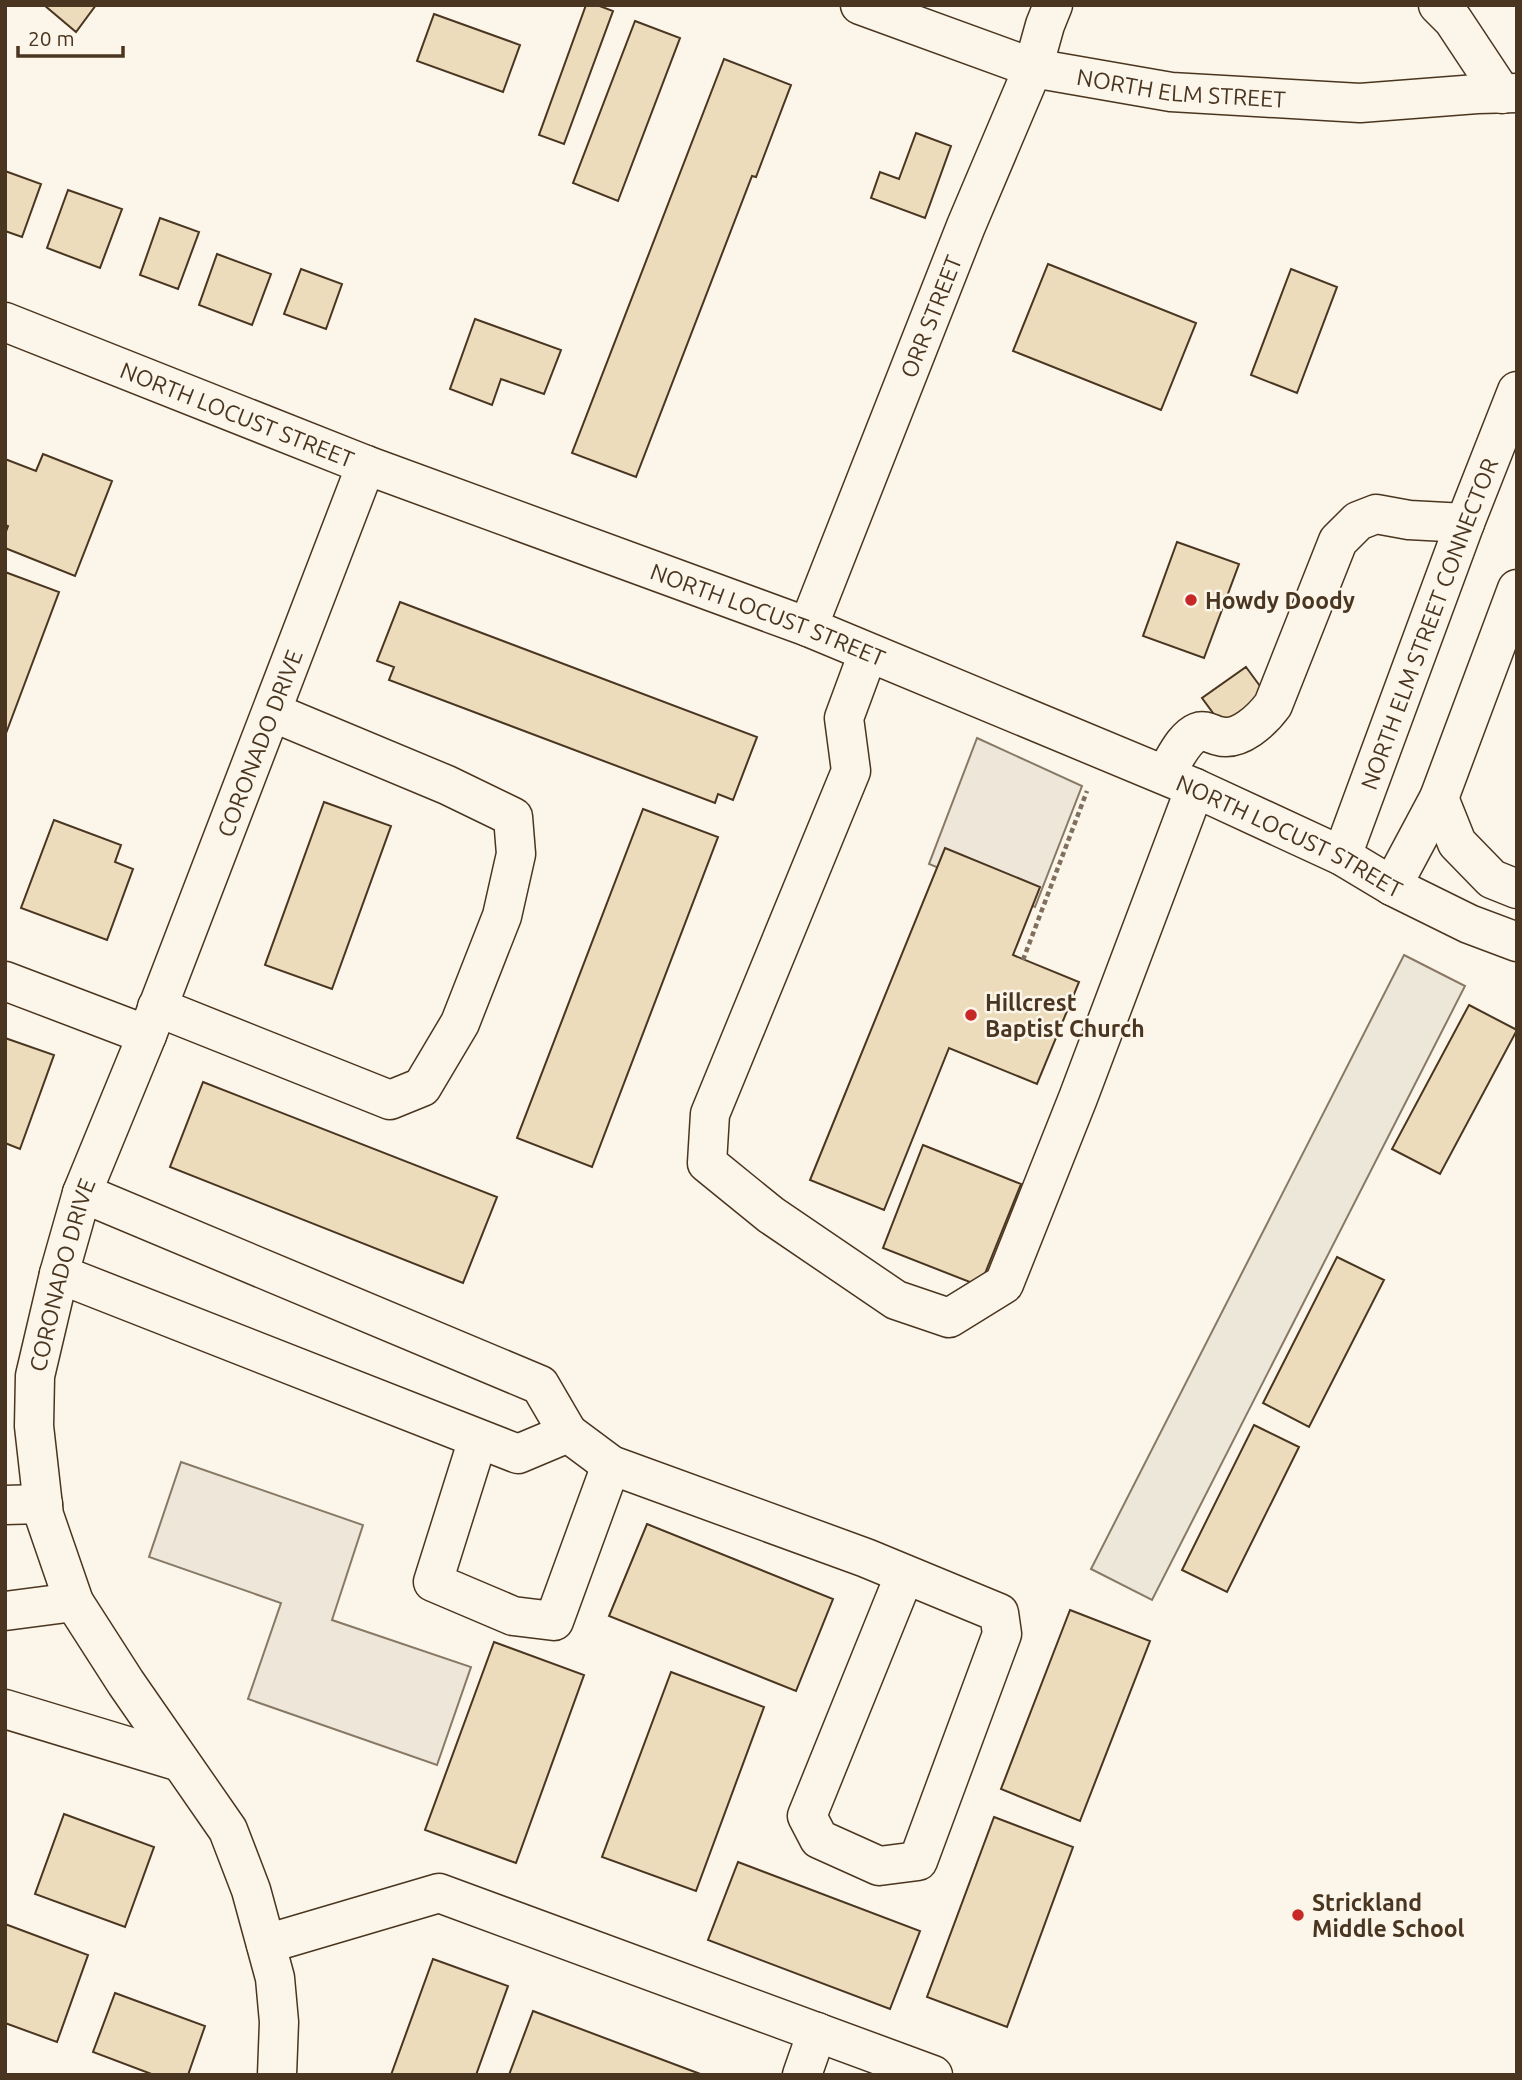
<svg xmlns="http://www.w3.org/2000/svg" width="1522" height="2080" font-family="Ubuntu,sans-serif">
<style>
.green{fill:#ede6d9;stroke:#887966;stroke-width:2}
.parking{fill:#ede7d9;stroke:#887966;stroke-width:2}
.building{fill:#ecdcbc;stroke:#4a3520;stroke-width:2}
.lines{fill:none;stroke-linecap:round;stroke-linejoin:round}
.minor-casing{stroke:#4a3520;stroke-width:41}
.major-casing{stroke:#4a3520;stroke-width:41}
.path{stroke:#7f6f5c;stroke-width:4.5;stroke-dasharray:5 3.5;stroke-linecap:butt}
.minor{stroke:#fbf6e9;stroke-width:38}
.major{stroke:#fbf6e9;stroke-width:38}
.poi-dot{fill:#c62828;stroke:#fbf6e9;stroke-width:2.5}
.labels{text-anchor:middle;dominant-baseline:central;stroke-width:5;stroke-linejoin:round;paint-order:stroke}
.street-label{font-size:23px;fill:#4a3520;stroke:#fbf6e9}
.poi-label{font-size:23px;font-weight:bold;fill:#4a3520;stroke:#fbf6e9;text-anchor:start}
</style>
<rect width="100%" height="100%" fill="#fbf6e9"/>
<path class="green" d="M977,738l105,48 -47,121 -106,-43z
M181,1462l182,63 -31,95 139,47 -34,98 -189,-66 33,-96 -132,-46z"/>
<path class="parking" d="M1404,955l61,31 -313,614 -61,-31z"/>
<path class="building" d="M44,5h52l-20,27z
M586,5h11l16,6 -49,133 -25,-9z
M434,14l86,31 -17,47 -86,-31z
M635,21l45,17 -62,163 -45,-18z
M724,59l67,26 -35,92 -4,-1 -116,301 -64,-24z
M916,133l35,13 -26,72 -54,-20 9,-26 19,7z
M5,171l36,13 -19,53 -17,-6z
M68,190l54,19 -22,59 -53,-20z
M160,218l39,14 -21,57 -38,-14z
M217,254l54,20 -19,51 -53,-20z
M1048,264l148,59 -35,87 -148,-59z
M301,269l41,15 -16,45 -42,-15z
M1291,269l46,18 -40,106 -46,-18z
M475,319l86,31 -17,44 -43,-15 -9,26 -42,-16z
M43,454l69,27 -37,95 -70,-28v-14l3,-8 -3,-1v-66l31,12z
M1177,542l62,22 -35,94 -61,-22z
M5,572l54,20 -54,144z
M400,602l357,135 -24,63 -15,-6 -3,9 -326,-123 5,-13 -17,-6z
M1246,667l25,34 -44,31 -25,-34z
M324,802l67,24 -59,163 -67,-24z
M643,809l75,28 -126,330 -75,-29z
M54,820l67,25 -6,17 18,7 -26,71 -86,-32z
M945,848l95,39 -27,68 66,27 -42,102 -88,-36 -65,162 -74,-30z
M1469,1005l48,25 -77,144 -48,-25z
M5,1038l49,17 -34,94 -15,-6z
M203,1082l294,115 -34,86 -293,-116z
M923,1145l98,39 -41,102 -97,-38z
M1337,1257l47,23 -75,147 -46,-24z
M1254,1425l45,22 -72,145 -45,-22z
M647,1524l186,75 -37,92 -187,-75z
M1070,1610l80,31 -70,180 -79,-32z
M494,1642l90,33 -68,188 -91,-33z
M671,1672l93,35 -68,184 -94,-34z
M64,1814l90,33 -29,80 -90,-33z
M994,1817l79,30 -66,180 -80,-30z
M738,1862l182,69 -30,78 -182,-69z
M5,1924l83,31 -31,87 -52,-19z
M433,1959l75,27 -32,89h-85z
M115,1993l90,33 -17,49h-34l-61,-23z
M533,2011l170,64h-194z"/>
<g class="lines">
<defs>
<g id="minor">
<path d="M1438,5l15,15 49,74"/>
<path id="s1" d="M808,627l158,-401 67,-158 12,-43 8,-20"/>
<path d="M868,653l-24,65 7,53 -141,343 -3,49 64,52 125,85 53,18 55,-34 74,-186 117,-310"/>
<path d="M1165,774c9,-13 18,-36 33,-42 7,-3 14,3 21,4 20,6 43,-16 54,-31l65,-164 20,-20 18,-7 33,6 56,3"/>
<path d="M5,981l142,54"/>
<path d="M157,1007l233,93 32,-13 38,-64 42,-107 14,-62 -3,-37 -66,-32 -175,-73"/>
<path d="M82,1193l458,192 28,48"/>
<path d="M59,1274l459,180 50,-21 43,32 255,93 133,55 3,21 -84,227 -39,5 -60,-27 -12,-23 98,-242"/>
<path d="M478,1439l-45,143 80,34 41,5 57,-156"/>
<path d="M5,1505l38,-1"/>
<path d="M5,1611l69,-9"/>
<path d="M5,1709l175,53"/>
<path d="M266,1944l173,-51 494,182"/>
<path id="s2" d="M277,2075l2,-53 -4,-44 -24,-88 -23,-60 -102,-147 -52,-81 -30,-87 -10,-89 1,-50 24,-102 23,-81 65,-158 219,-570"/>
<path d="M802,2075l15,-43"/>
</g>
<g id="major">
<path id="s3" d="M860,5l173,63 138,24 189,11 117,-9 40,-1"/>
<path id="s4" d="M5,322l361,143 442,162 387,161 147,68 50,30 77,38 48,18"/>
<path d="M1439,798l18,45 35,36 25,10"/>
<path id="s5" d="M1342,856l123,-333 52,-132"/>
<path d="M1392,886l47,-88 78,-209"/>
</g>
</defs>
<use href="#minor" class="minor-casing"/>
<use href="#major" class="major-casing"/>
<path class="path" d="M1023,960l64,-169"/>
<use href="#minor" class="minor"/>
<use href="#major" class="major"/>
</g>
<g class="poi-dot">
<circle cx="1191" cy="600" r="7"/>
<circle cx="971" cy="1015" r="7"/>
<circle cx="1298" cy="1915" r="7"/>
</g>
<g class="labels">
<g class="street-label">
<text stroke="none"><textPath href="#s3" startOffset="334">NORTH ELM STREET</textPath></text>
<text stroke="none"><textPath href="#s1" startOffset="334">ORR STREET</textPath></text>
<text stroke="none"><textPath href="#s4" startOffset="250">NORTH LOCUST STREET</textPath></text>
<text stroke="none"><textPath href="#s4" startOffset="817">NORTH LOCUST STREET</textPath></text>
<text stroke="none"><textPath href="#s5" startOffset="248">NORTH ELM STREET CONNECTOR</textPath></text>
<text stroke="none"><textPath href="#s2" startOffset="1432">CORONADO DRIVE</textPath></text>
<text stroke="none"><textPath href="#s4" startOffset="1384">NORTH LOCUST STREET</textPath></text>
<text stroke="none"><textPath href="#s2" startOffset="864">CORONADO DRIVE</textPath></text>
</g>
<g class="poi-label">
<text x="1205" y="600">Howdy Doody</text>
<text x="985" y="1002">Hillcrest<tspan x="985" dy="26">Baptist Church</tspan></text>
<text x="1312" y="1902">Strickland<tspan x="1312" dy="26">Middle School</tspan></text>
</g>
</g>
<rect width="1522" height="2080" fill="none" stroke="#4a3520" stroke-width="14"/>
<path d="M18 46v10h105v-10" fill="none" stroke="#4a3520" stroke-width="3.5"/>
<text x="28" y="46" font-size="21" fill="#4a3520" stroke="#fbf6e9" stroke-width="5" paint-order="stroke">20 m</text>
</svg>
